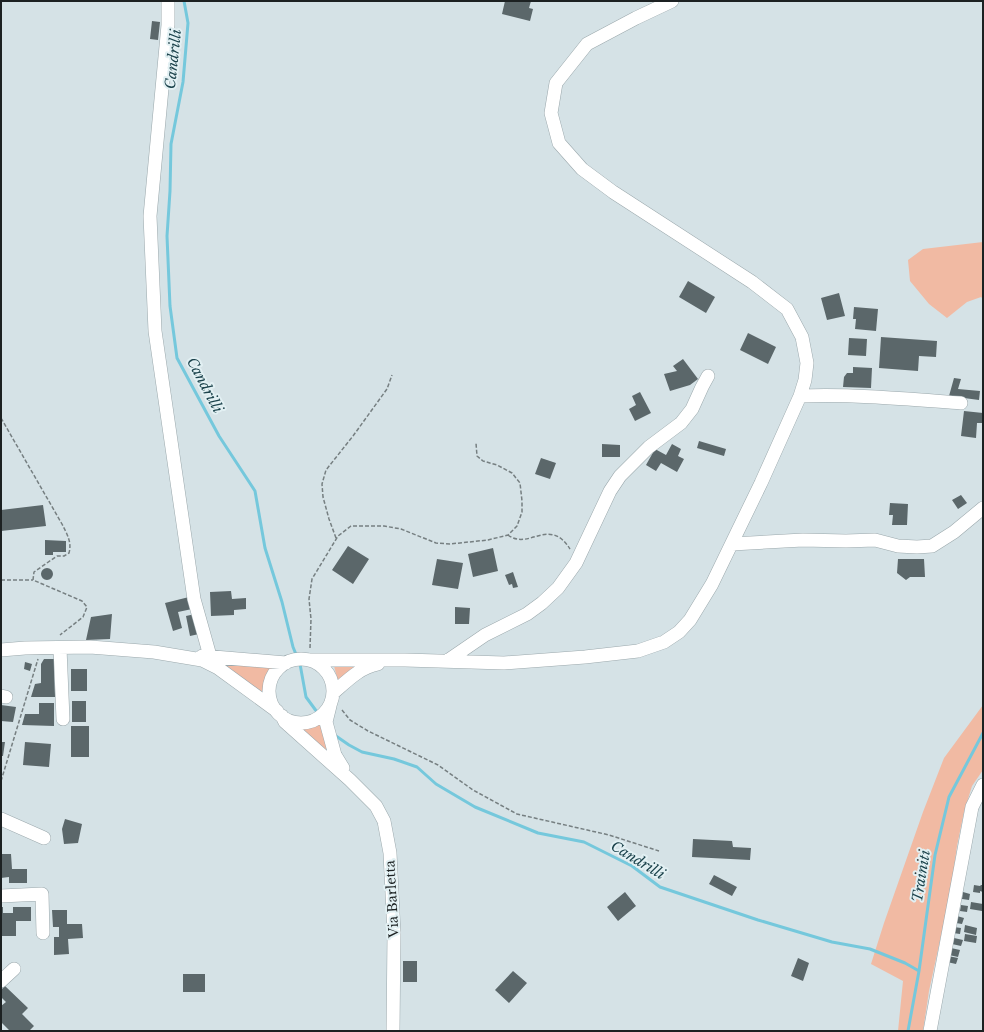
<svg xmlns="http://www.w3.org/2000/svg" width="984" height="1032" font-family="'Libre Baskerville',serif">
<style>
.green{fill:#f1baa3}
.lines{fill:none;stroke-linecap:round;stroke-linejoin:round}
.stream{stroke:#75c8dc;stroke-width:3}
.building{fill:#5b676a}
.minor-casing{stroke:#9ba8ac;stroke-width:14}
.path{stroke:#767f81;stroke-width:1.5;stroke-dasharray:4 2;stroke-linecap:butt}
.minor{stroke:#fff;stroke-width:13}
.labels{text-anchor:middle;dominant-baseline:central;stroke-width:4;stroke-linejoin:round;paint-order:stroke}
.street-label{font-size:13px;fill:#1c2122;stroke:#e2f0f3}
.water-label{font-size:14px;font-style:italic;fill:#1c434c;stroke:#e2f0f3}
</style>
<rect width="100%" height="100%" fill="#d5e2e6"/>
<path class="green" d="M983,242v57l-2,-2 -14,5 -20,16 -18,-14 -19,-23 -2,-21 15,-11z
M215,659l60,6c-9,9 -8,20 -8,32z
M334,666h23l-19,15z
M983,705v65l-11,16 -8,26 -7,34 -6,44 -22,101 -6,40h-25l5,-50 -32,-17 13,-41 39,-111 21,-54z
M323,720l3,26 6,14 -39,-35 18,1z"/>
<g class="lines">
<path class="stream" d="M184,1l4,22 -5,59 -12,62 -1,47 -3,45 3,70 7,52 42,78 36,55 10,57 17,54 11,45 7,17 6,33 11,15
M336,736l13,9 13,7 32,7 23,8 19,17 39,23 63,26 46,9 48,24 28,21 98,33 74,22 38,7 35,14 14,8
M908,1031l11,-60 16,-116 14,-58 34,-64"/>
</g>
<path class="building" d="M505,1h26l-2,7 4,1 -3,12 -28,-7z
M152,21l8,1 -2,18 -8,-1z
M688,281l27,16 -9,16 -27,-16z
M839,293l6,23 -18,4 -6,-22z
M854,307l24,2 -2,22 -21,-2 1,-10h-3z
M748,333l28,14 -8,17 -28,-14z
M881,337l56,4 -1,16 -17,-1 -1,15 -39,-3z
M849,338l18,1 -1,17 -18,-1z
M683,359l15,20 -8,6 -20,6 -6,-17 13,-3 -4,-5z
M853,367l19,1 -1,20 -28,-1 1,-10 3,-4h6z
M954,378l7,1 -3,10 22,2 -1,9 -30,-4z
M640,392l11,21 -16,8 -6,-12 7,-4 -4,-9z
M964,411l19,2v10h-6l-1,15 -15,-2z
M699,441l27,8 -2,7 -27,-8z
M602,444l18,1v12h-18z
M672,444l9,5 -3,7 6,3 -7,13 -16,-9 -5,8 -10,-6 9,-16 11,6z
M541,458l15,5 -6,16 -15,-5z
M961,495l6,8 -9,6 -6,-9z
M890,503l18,1 -1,21h-15l1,-10h-4z
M43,505l3,21 -45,5v-21z
M45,540l21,1v11h-13v3h-8z
M348,546l21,13 -16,25 -21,-14z
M493,548l5,23 -25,6 -5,-23z
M437,559l26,4 -5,26 -26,-4z
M898,559h26l1,18h-15l-4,3 -9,-7z
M41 574a6 6 0 1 1 12 0a6 6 0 1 1-12 0Z
M513,572l5,15 -5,1 -1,-4 -3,1 -4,-10z
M231,591l1,8 14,-1v11l-12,1v5l-23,1 -1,-24z
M189,597l3,12 -14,3 4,16 -9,3 -8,-28z
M455,607l15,1 -1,16h-14z
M112,614l-2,25 -24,1 5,-23z
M195,614l4,20 -9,2 -4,-20z
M44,659h10l1,38h-24l4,-13 6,-1v-19z
M25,662l7,2 -2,7 -6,-2z
M71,669h16v22h-16z
M72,701h14v21h-14z
M39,703h15v23l-32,-1 3,-11h14z
M1,705l15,2 -3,15 -12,-1z
M71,726h18v31h-18z
M1,742h4l-2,14h-2z
M25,742l26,2 -2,23 -26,-2z
M65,819l17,5 -4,19 -14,1 -2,-15z
M693,839l39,2 1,6 18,1 -1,12 -58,-3z
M1,854h10l1,15h15v14h-18v-6l-8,1z
M714,875l23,12 -5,9 -23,-12z
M974,885l6,1 1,-1h2v7l-3,-1v2l-7,-1z
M625,892l11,14 -18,15 -11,-14z
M963,892l7,2 -1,6 -7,-1z
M971,902l12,2 -1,7 -12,-2z
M961,905l7,1 -1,6 -7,-1z
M1,907h2v6h10v-6h18v14h-15v15h-15z
M52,910h15v14h15l1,14 -15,1 1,15 -15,1v-18h5v-10h-6z
M957,916l7,2 -2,6 -6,-1z
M965,925l12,3 -1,7 -12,-3z
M954,927l7,1 -1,6 -7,-1z
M965,934l12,2 -1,7 -12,-2z
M954,938l9,2 -2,6 -9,-2z
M951,948l9,2 -2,7 -9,-2z
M948,956l10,2 -2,6 -9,-2z
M798,958l11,5 -6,18 -12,-5z
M403,961h14v21h-14z
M513,971l14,12 -18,20 -14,-13z
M183,974h22v18h-22z
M5,986l23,22 -6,6 12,12 -5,5h-19l-9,-9v-16l5,-4 -5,-5v-7z"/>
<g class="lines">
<defs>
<path id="minor" d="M168,1v24l-18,191 5,115 39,268 16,57
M800,396c54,-2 107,3 161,7
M732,544l71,-4 43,1 29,-1 23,6 19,1 15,-1 22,-14 29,-24
M60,648l3,71
M1,650l24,-2 65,-1 64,5 48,8 16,8 59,43
M202,656l84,7
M269 691a32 32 0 1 1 64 0a32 32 0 1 1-64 0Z
M310,660h95l99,3 81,-6 53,-6 26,-9 15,-10 11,-12 22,-36 49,-101 39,-87 5,-16 2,-17 -5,-26 -15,-28 -35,-27 -139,-90 -31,-23 -23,-26 -8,-30 5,-30 31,-39 49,-26 36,-17
M447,661l38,-26 42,-21 15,-11 16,-15 18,-25 34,-72 10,-15 29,-29 32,-24 11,-14 10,-22 6,-11
M333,693c15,-13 26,-25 45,-29
M1,696l5,1
M330,706l-4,16 9,33 8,13
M282,716l3,6 65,58 26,26 8,15 6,32 4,81 -1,97
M1,819l43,19
M1,896l41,-2 1,39
M1,981l13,-12
M930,1031l42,-224 11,-22"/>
</defs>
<use href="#minor" class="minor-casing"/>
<path class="path" d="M1,418l61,106c5,10 10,18 7,29l-5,3h-7l-23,16 -1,8 49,21 5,6 -4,10 -23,18
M508,535c21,16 41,-19 62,14
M336,538l-7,-19 -6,-22 -1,-13 4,-14 27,-34 34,-47 5,-14
M1,580h32
M310,648l1,-29 -2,-20 3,-20 26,-43 13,-10h33l17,3 35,14 14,1 38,-4 20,-5 9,-9 5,-14v-11l-2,-18 -8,-10 -15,-8 -14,-4 -6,-5 -1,-13
M342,710l8,10 18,11 70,34 35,25 44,24 92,21 50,16
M1,781l37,-122"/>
<use href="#minor" class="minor"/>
</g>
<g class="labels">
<g class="street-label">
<text transform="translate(392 899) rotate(-93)">Via Barletta</text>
</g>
<g class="water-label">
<text transform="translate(173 59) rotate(-84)">Candrilli</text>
<text transform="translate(205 385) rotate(62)">Candrilli</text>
<text transform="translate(638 860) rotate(31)">Candrilli</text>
<text transform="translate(921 876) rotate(-81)">Trainiti</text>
</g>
</g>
<rect width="984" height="1032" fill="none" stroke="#1c2122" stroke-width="4"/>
</svg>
